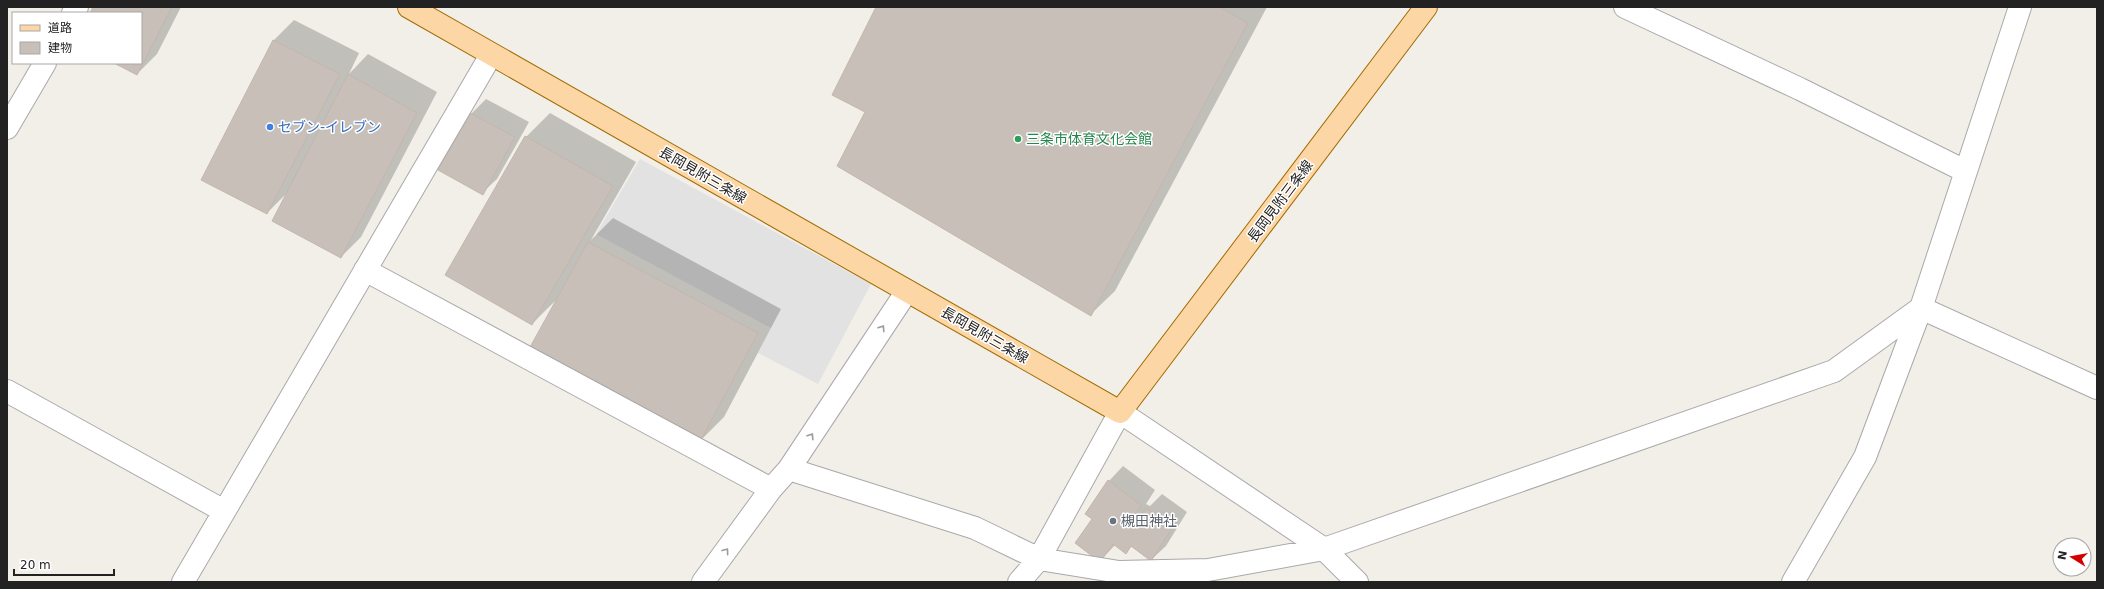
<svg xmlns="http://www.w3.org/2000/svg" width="2104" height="589" font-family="'DejaVu Sans','Noto Sans JP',sans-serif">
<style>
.parking{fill:#e2e2e2}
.shadow{fill:#0003}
.building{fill:#c7bfb8;stroke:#c4b6ab}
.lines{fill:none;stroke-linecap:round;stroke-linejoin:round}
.minor-casing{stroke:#a9a9a9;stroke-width:24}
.major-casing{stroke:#a06b00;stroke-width:24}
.minor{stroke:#fff;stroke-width:22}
.major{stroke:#fcd6a4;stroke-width:22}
.oneway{stroke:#9c9c9c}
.shop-dot{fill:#3f7fe0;stroke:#fff;stroke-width:1.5}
.leisure-dot{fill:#2e9e5b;stroke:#fff;stroke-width:1.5}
.worship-dot{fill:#6b7280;stroke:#fff;stroke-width:1.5}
.labels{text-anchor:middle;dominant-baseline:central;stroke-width:3;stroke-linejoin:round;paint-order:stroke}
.shop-label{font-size:14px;fill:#366cbe;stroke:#fff;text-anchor:start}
.leisure-label{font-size:14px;fill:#27864d;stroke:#fff;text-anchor:start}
.street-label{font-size:14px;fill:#222;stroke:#fff}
.worship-label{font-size:14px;fill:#5b616d;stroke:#fff;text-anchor:start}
</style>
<rect width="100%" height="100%" fill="#f2efe9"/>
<path class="parking" d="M640,159l231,125 -53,100 -60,-31 13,-25 -175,-94z"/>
<path class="shadow" d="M94,7h87l-24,47 -20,20 -21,-11h25v-50h-50z
M877,7h390l-152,284 -24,23 -225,-203z
M294,20l65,33 -10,21 19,-20 69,38 -76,145 -20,20 -54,-64 -20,20 -64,-33 71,-140z
M486,99l43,23 -32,57 -15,14 -42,-24 31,-55z
M550,113l86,49 -45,78 22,-22 168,91 -57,108 -24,24 -143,-142 -25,25 -6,-187z
M1123,466l32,24 -9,14 4,2 12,-12 25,18 -21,34 -15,14 -19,-14 -6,6 -10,-8 -16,17 -6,-42 15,-38z"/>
<path class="building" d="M93,7h79l-35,68 -23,-12h27v-50h-51z
M876,7h343l29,16 -157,293 -254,-150 28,-54 -33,-17z
M273,40l67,34 -73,140 -66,-34z
M348,74l69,39 -76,145 -69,-37z
M470,113l45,24 -32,58 -45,-25z
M525,136l88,50 -81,139 -87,-50z
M588,242l170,91 -58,109 -171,-93z
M1108,480l33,25 -9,14 5,3 9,-14 27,19 -22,34 -20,-15 -5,8 -13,-10 -13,18 -25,-19 17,-24 -7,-5z"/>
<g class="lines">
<defs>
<path id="minor" d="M1625,7l175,82 165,82
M73,13l4,-6
M7,128l38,-65
M365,270l406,219
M1921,308l176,80
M7,391l217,120
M789,469l118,-178
M183,582l308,-527
M703,582l68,-93 18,-20 186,59 64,31 80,13 89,-2 116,-21 510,-178 87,-63
M1019,582l20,-23 81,-147 204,137 33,33
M1793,582l72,-125 56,-149 99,-301"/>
<path id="major" d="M409,7l711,405 306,-405"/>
</defs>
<use href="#minor" class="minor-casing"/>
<use href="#major" class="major-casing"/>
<use href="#minor" class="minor"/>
<use href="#major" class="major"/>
</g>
<defs><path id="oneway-chevron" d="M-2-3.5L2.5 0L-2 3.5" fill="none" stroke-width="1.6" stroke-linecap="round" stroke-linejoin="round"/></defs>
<g class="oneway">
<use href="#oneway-chevron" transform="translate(882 328) rotate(-57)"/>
<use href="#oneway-chevron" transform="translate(811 436) rotate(-57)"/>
<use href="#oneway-chevron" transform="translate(726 551) rotate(-54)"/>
</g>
<circle class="shop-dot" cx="270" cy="127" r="4"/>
<circle class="leisure-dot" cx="1018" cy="139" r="4"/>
<circle class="worship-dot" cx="1113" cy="521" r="4"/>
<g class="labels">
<g class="shop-label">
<text x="278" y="127">セブン-イレブン</text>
</g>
<g class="leisure-label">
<text x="1026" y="139">三条市体育文化会館</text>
</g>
<g class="street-label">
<text transform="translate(703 175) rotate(30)">長岡見附三条線</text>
<text transform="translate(1280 201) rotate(-53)">長岡見附三条線</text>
<text transform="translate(985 335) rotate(30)">長岡見附三条線</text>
</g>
<g class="worship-label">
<text x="1121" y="521">槻田神社</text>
</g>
</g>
<rect width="2104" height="589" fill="none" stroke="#222222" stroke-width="16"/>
<rect x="12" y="12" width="130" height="52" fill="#ffffff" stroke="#a7a7a7"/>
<rect x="20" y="25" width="20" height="6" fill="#fcd6a4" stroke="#a7a7a7"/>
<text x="48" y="32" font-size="12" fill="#222222">道路</text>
<rect x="20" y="42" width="20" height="12" fill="#c7bfb8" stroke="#a7a7a7"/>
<text x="48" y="52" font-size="12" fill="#222222">建物</text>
<g transform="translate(2072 557) rotate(281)"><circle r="19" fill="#ffffff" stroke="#a7a7a7"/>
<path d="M0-3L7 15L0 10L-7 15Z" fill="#d40000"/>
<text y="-6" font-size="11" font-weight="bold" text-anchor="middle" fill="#222222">N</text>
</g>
<path d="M14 569v6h100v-6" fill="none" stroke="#222222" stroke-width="2"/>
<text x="20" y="569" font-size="12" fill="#222222" stroke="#ffffff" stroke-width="3" paint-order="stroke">20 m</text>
</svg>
